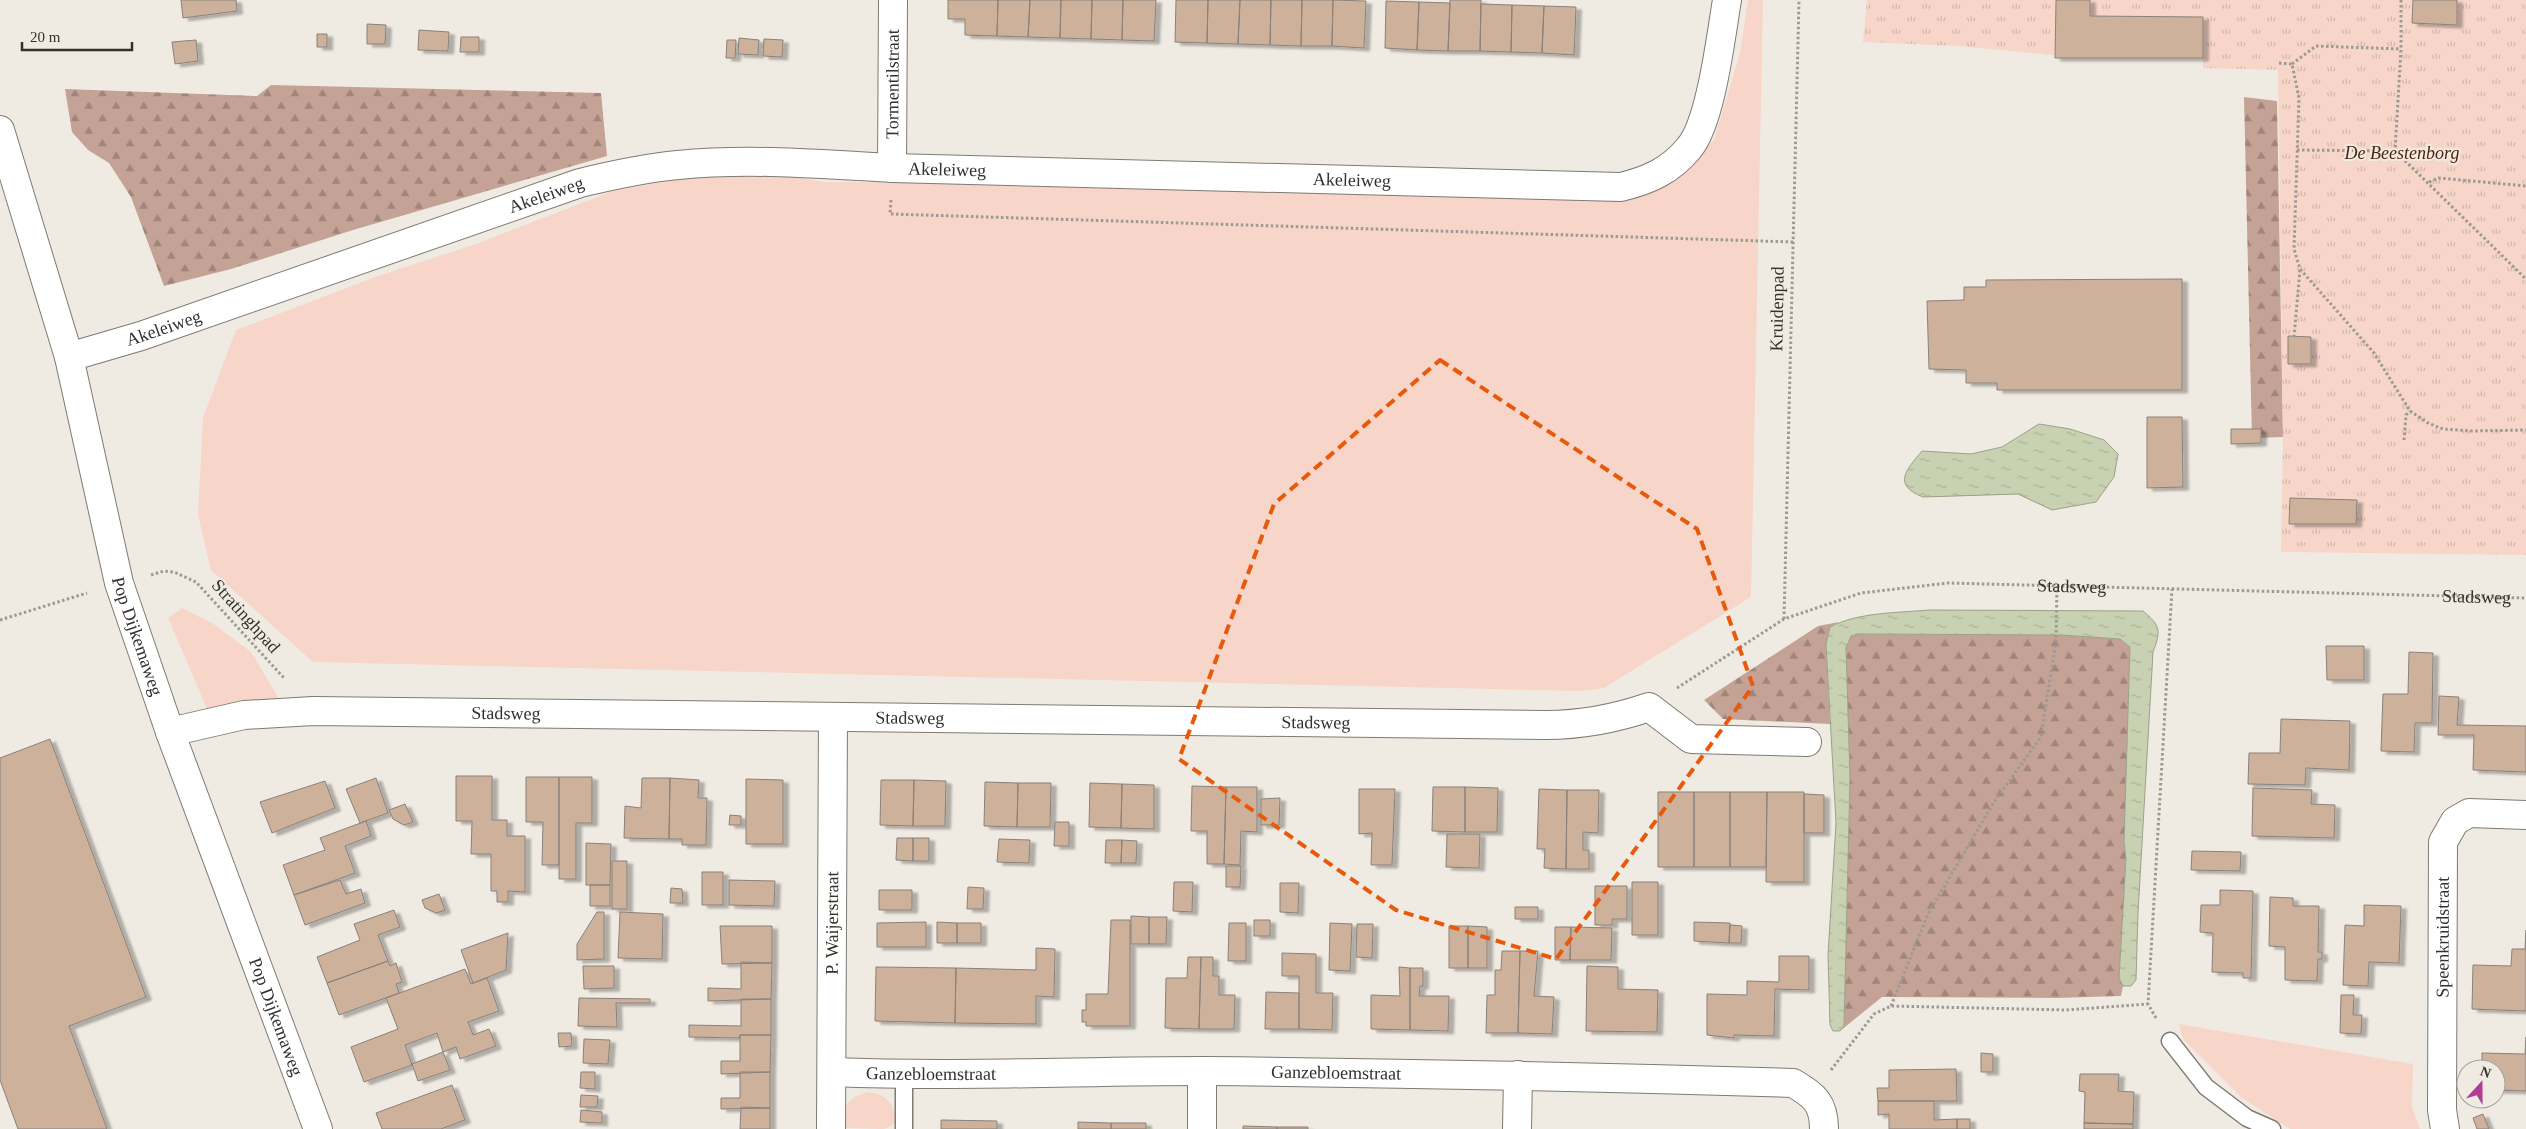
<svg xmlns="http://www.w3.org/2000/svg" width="2526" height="1129" font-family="'Times New Roman',serif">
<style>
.grass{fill:#f7d5c9}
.forest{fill:url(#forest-firs)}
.park{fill:url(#park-tufts)}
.water{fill:url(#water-ripples);stroke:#9ba18a}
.building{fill:#cdb19b;stroke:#89817b;filter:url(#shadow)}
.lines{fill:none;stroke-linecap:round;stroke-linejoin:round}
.lane-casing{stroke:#7f7a72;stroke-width:19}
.street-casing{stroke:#7f7a72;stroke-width:30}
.secondary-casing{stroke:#7f7a72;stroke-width:30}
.path{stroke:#9d9993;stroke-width:3;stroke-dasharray:2.5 2.5;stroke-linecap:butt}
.lane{stroke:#fff;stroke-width:16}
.street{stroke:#fff;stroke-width:28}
.secondary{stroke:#fff;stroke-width:28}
.marked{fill:none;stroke:#e8590c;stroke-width:4;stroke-dasharray:10 6;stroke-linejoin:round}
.labels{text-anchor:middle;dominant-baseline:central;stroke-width:4;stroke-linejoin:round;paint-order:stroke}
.street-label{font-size:18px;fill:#33312e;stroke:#f0ebe2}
.park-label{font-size:18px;font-style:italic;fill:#4d1f0f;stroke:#f0ebe2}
</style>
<defs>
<pattern id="forest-firs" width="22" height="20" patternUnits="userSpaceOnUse" patternTransform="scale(1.25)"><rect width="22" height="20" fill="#c5a296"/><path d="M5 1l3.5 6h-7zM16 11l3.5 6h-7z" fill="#a1857b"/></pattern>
<pattern id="park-tufts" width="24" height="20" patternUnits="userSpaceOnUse" patternTransform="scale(1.25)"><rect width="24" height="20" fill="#f7d5c9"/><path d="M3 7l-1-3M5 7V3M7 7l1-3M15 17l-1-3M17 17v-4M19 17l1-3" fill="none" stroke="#d4b7ad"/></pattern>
<pattern id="water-ripples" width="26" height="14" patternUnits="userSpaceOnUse" patternTransform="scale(1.25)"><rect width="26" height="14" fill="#c8d1b1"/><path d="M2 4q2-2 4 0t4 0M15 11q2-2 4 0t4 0" fill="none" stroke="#acb499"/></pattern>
<filter id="shadow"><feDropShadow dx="5.5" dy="3" stdDeviation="1" flood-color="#0004"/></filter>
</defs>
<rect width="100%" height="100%" fill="#f0ebe2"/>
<path class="grass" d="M1748,0h15l-12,597 -147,91 -24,3 -1267,-29 -102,-92 -13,-55 5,-97 33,-88 142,-54 98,-32 137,-53 78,-14 93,-2 40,7 292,2 45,5 316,6 205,-24 32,-31 26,-87z
M182,608l33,17 36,27 30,50 -70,16 -43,-100z
M2179,1024l234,40 -1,43 8,22h-130l-49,-32 -58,-58z
M867,1092c20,2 29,12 28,32l-11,5 -40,-1c-1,-22 2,-29 23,-36z"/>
<path class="forest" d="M271,85l330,8 6,63 -254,74 -122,39 -67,17 -33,-89 -22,-34 -21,-13 -16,-18 -7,-43 192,7z
M2244,97l33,4 6,336 -31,1z
M1839,622l-9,5 -4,17 4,80 -107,-5 -19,-19 114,-74z
M1859,634l202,1 59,4 10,8 -6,195 2,16 -7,120 4,8 -2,10 -65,2 -174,-1 -42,34 4,-5 6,-249 -4,-129 5,-12z"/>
<path class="park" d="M1867,0h659v555l-245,-3 2,-115 -5,-367 -75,-2v-10h-148l-1,-3 -96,-9 -95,-4z"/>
<path class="water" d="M2039,424l31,5 34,11 14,14 -4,23 -18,25 -44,8 -34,-16 -95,3c-31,-12 -17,-27 -1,-46l49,3 31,-7z
M1929,610l214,1c18,15 18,20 10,41l-15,261 -2,67 -5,6h-8l-4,-8 7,-120 -2,-16 6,-195 -10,-8 -59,-4 -202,-1 -8,2 -5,12 4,129 -6,249 -4,5h-7l-3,-6 -2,-70 8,-132 -10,-179 4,-17c29,-15 67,-14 99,-17z"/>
<path class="building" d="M181,0h55l1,11 -54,7z
M948,0h50l-1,36 -32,-1v-16h-17z
M998,0h32l-2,37 -31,-1z
M1030,0h31l-1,38 -32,-1z
M1061,0h31l-1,39 -31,-1z
M1092,0h31l-1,40 -31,-1z
M1123,0h33l-2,41 -32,-1z
M1176,0h32l-1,43 -32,-1z
M1208,0h32l-2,44 -31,-1z
M1240,0h31l-1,45 -32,-1z
M1271,0h31l-1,46 -31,-1z
M1302,0h31l-1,46h-31z
M1333,0l33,1 -2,47 -32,-2z
M1450,0h31l-1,51h-32z
M2056,0h34v16l113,1v41h-148z
M2413,0h44v25l-45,-2z
M1386,1l33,1 -2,48 -32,-2z
M1419,2l31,1 -2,48 -31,-1z
M1481,4l31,1 -1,47 -31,-1z
M1512,5l32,1 -2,47 -31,-1z
M1544,6l32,1 -2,48 -32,-2z
M367,24l19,1 -1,19h-18z
M419,30l30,2 -1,19 -30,-1z
M317,34h10v13h-10z
M461,37h18v15h-19z
M739,38l20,2 -1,15 -20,-1z
M764,39l19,1 -1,17 -19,-1z
M196,40l2,21 -23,3 -3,-22z
M727,40h9l-1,18h-9z
M2182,279v111h-185v-7h-31v-13l-37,-1 -2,-68 37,-1v-13h22v-7z
M2288,336l23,1v27h-23z
M2147,417h35l1,70 -36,1z
M2231,429h30v14l-30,1z
M2290,498l67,2 -1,24h-67z
M2326,646h38v34h-37z
M2409,652l24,1 -1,70h-17l-1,29 -33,-1 2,-57h25z
M2439,696l20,1 -2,28 69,1v46l-53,-2 1,-35h-36z
M2281,719l69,2 -1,49 -43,-2 -1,17 -57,-1 1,-31h31z
M50,739l96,258 -77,29 38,103h-89l-18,-49v-322z
M456,776h36v44h15v16h18v56l-17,-1v11h-11v-11h-6v-37h-20l1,-33h-16z
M526,777h33v88h-17l1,-43h-17z
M559,777h33v46h-16v56h-17z
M376,778l12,35 -28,10 -14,-34z
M642,778h28l-1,61 -45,-1 1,-32 16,2z
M670,778l29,2 -1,18h9l-1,47h-24v-6h-13z
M746,779l37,1v64h-37z
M881,780h33l-1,46 -33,-1z
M914,780l32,1 -1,45h-32z
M325,781l10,27 -63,25 -12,-31z
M985,782l33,1 -1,44 -33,-1z
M1018,783h33l-1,44h-33z
M1090,783l32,1 -1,44 -32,-1z
M1122,784l32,1v44l-33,-1z
M1192,786l34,1 -2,77h-17v-33h-16z
M1226,787h31v45l-16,-1 -1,34 -16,-1z
M1433,787h32v45l-33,-1z
M1465,787l33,1 -1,44h-32z
M2253,788l59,2 -1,14 24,1 -1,33 -82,-2z
M1359,789h36l-3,76h-21l1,-32 -13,1z
M1539,789l28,1 -1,79 -22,-1 1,-19h-8z
M1567,790h32l-1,43 -15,-1v18h6v19h-23z
M1658,792h36v75h-36z
M1694,792h36v75h-36z
M1730,792h37l-1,75h-36z
M1767,792h37v90h-38z
M1804,794l20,1v38h-20z
M1280,798l-1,27h-18v-26z
M405,804l8,18 -9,3 -11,-6 -4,-9z
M730,815l11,1v9h-12z
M366,821l5,15 -26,10 10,27 -61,22 -11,-30 42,-15 -5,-12z
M1055,822h14v24h-15z
M1447,834h33l-1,34 -33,-1z
M897,838h16v23l-17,-1z
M913,838h16v23h-16z
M999,839l31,1 -1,23 -32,-1z
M1106,840h16l-1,23h-16z
M1122,840l15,1 -1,22h-15z
M586,843l25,1 -1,41h-24z
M2192,851l49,1 -1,19 -49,-1z
M612,861h15v48h-15z
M1226,866h15l-1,21h-14z
M702,872h21v33h-21z
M340,880l6,14 15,-5 4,14 -60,22 -11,-30z
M729,880l46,1 -1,25 -45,-1z
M1174,882h19l-1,30 -19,-1z
M1632,882h26v53h-26z
M1280,883h19l-1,30 -18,-1z
M590,885h20v21h-20z
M1595,886h32v33h-15v6h-17z
M968,887l16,1 -1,21h-16z
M671,888l11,1 1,14h-13z
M879,890h33v20h-33z
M2220,890l33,1 -2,87h-8v-5l-31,-1 1,-39 -13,-1 1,-27h19z
M439,894l6,16 -9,3 -11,-5 -3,-8z
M2270,897l23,1v8h26l-1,46h4v7h-4l-1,22 -32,-1v-33l-16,-1z
M2364,905l37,1 -2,57 -30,-1 -1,24 -25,-1 2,-60 19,1z
M1515,907h23v12h-23z
M394,910l6,17 -22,8 10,26 -61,22 -10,-26 43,-17 -6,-16z
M597,912h7v47l-27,1v-16z
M620,912l43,2 -1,45 -44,-1z
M1131,916l18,1v27h-18z
M1149,917h18l-1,27h-17z
M1111,920h19v106h-44v-4h-4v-12h4v-16h22z
M1254,920h16v16h-16z
M926,922v25h-49v-24z
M937,922l20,1v20h-20z
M1694,922l36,1 -1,20 -35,-2z
M957,923h24v20h-24z
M1229,923h17v38h-18z
M1330,923l22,1 -2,47 -21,-1z
M1357,924h16l-1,34 -16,-1z
M1730,925l12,1 -1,17h-12z
M720,926h52v37l-50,1z
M1449,926h19v42h-19z
M1468,926l19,1v41h-19z
M1555,927h16l-1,33h-15z
M1571,927l41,1 -1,32h-41z
M2526,930v81l-54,-2 1,-44 38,1 1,-17h13z
M508,933l-2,37 -33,13 -12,-33z
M1036,948l19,1 -1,48 -18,-1v28l-81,-1 1,-55 80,2z
M1502,951h18l-2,82h-32l1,-38h8v-25h6z
M1520,951h18l-4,45 20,1 -2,37 -34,-1z
M1282,953l34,1v39h17l-1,37 -33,-1v-53h-17z
M1779,956h30v34l-34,-1 -1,47 -40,-1v3l-27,-3v-41l40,1v-14l32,1z
M1188,957h13l-2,72 -34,-1 1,-50h21z
M1201,957h12v19h6v19h16l-1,34h-35z
M388,961l2,5 6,-3 6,19 -6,2 3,9 -60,22 -12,-32z
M741,962l31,1 -1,36 -63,2v-13l33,1z
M583,966h31v22l-30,1z
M1587,966l31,1v22l40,1 -1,42 -71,-1z
M876,967l80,1 -1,55 -80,-2z
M1399,967l11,1v62l-39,-1v-34l29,1z
M1410,968h13v18h-3l-1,10h30l-1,35 -38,-1z
M465,969l6,15 16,-6 12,33 -31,11 5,13 16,-6 7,17 -36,13 -4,-12 -13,5 -6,-19 -32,12 7,20 -48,17 -13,-35 47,-18 -12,-31z
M1266,992l33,1v36h-34z
M2341,995h13l-1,20h9l-1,19 -21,-1z
M579,998l71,1v4h-34l1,24 -39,-1z
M741,999h30v36h-31v3l-51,-1v-12l52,1z
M558,1033h13l1,13 -13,1z
M740,1035h31l-1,37 -49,2v-13h19z
M2526,1037v54l-30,-1v-21h-14v-16l43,1z
M584,1039l26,1 -2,24 -25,-1z
M443,1052l7,18 -32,11 -6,-17z
M1981,1053l12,1v18h-12z
M1956,1069l1,32h-79l-1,-13h12v-18z
M581,1072h14v17l-15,-1z
M740,1072h30v36l-49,1v-11h19z
M2080,1074h39l-1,17 16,1 -1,32 -49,-1 1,-31 -6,-1z
M452,1085l13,35 -24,9h-59l-6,-16z
M581,1095l17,1 -1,11h-17z
M1878,1101h56v19l23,-1v10h-68v-15l-11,1z
M741,1107l29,1v21h-30z
M581,1110l21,2v11l-22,-1z
M2483,1114l6,15h-12l-4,-11z
M1957,1119h13v10h-13z
M941,1120l56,1v8h-56z
M1078,1122l33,1v6h-33z
M1111,1123h35v6h-35z
M2084,1123l49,1v5h-49z
M1243,1126l34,1v2h-34z
M1277,1127h31v2h-31z"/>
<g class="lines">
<defs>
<path id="lane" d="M2170,1041l36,46 41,31 25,11
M904,1129v-54"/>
<g id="street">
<path id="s2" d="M892,168l1,-168"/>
<path id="s3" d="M170,732l74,-17 69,-4 1233,14c37,0 68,-6 103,-18l42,32 116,3"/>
<path d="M1202,1071v58"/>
<path id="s4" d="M832,1072c124,5 248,-1 372,-1 197,2 393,6 589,12 21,12 31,20 31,46"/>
<path id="s5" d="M831,1129l2,-412"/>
<path d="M1517,1129l1,-54"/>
<path id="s6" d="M2445,1129l-3,-19 1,-268 12,-21 14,-8 57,2"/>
</g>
<g id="secondary">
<path id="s7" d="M0,130l69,227 50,226 51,149 148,397"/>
<path id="s8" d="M69,357l72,-21 439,-153c33,-8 65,-15 98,-18 71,-7 143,-1 214,3l729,19c28,-7 49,-16 68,-39 22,-25 32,-113 38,-148"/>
</g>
</defs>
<use href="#lane" class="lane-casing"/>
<use href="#street" class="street-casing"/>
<use href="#secondary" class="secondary-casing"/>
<g class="path">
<path d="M2401,0v49l-6,102 131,128"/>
<path d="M2279,63l13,1 7,34 -5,151 6,20 74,84 36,58 18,12 15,6 29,2 54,-1"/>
<path d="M2292,64l24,-18 85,3"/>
<path d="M2297,150l98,1"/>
<path d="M2429,182l10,-4 87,8"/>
<path d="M891,200l-1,14 903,28"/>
<path d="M2294,337l6,-67"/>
<path d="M2404,440l2,-25 4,-4"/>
<path d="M151,575l13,-4 10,1 22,10 88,96"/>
<path d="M1784,619l15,-619"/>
<path d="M0,620l87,-27"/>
<path id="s1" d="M1677,688l107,-69 77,-26 87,-10 578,15"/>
<path d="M1891,1006l37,-92 66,-112 47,-65 15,-96 1,-55"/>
<path d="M2156,1018l-8,-14 24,-415"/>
<path d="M1831,1070l43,-56 17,-8 175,4 82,-6"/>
</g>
<use href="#lane" class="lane"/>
<use href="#street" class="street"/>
<use href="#secondary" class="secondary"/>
</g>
<path class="marked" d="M1440,360l257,169 56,157 -197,273 -160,-49 -217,-151 95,-255z"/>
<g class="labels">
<g class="street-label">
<text stroke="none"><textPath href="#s2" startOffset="84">Tormentilstraat</textPath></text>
<text stroke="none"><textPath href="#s8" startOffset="909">Akeleiweg</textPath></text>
<text stroke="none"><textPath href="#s8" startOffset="1314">Akeleiweg</textPath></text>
<text stroke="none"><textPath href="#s8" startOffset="504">Akeleiweg</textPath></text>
<text transform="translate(1777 309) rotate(-89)">Kruidenpad</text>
<text stroke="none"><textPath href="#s8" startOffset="99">Akeleiweg</textPath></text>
<text stroke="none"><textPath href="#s1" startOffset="420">Stadsweg</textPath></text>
<text stroke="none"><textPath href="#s1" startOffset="825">Stadsweg</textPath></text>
<text transform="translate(246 616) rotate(48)">Stratinghpad</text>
<text stroke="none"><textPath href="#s7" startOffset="525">Pop Dijkemaweg</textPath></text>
<text stroke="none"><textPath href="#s3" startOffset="338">Stadsweg</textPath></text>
<text stroke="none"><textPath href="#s3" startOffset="742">Stadsweg</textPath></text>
<text stroke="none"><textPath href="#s3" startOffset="1148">Stadsweg</textPath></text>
<text stroke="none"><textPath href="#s5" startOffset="206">P. Waijerstraat</textPath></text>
<text stroke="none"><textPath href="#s6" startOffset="192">Speenkruidstraat</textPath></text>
<text stroke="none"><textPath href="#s7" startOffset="930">Pop Dijkemaweg</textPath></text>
<text stroke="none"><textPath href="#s4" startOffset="99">Ganzebloemstraat</textPath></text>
<text stroke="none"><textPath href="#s4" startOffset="504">Ganzebloemstraat</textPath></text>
</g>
<g class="park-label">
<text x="2402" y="153">De Beestenborg</text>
</g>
</g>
<g transform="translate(2481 1084) rotate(21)"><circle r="24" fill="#f0ebe2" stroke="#a4a19a"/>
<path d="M0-4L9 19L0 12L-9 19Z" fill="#b13c95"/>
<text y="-8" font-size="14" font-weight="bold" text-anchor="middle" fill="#33312e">N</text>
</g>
<path d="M22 42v8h110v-8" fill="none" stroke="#33312e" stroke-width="2.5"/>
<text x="30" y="42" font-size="15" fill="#33312e" stroke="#f0ebe2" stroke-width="4" paint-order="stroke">20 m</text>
</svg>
